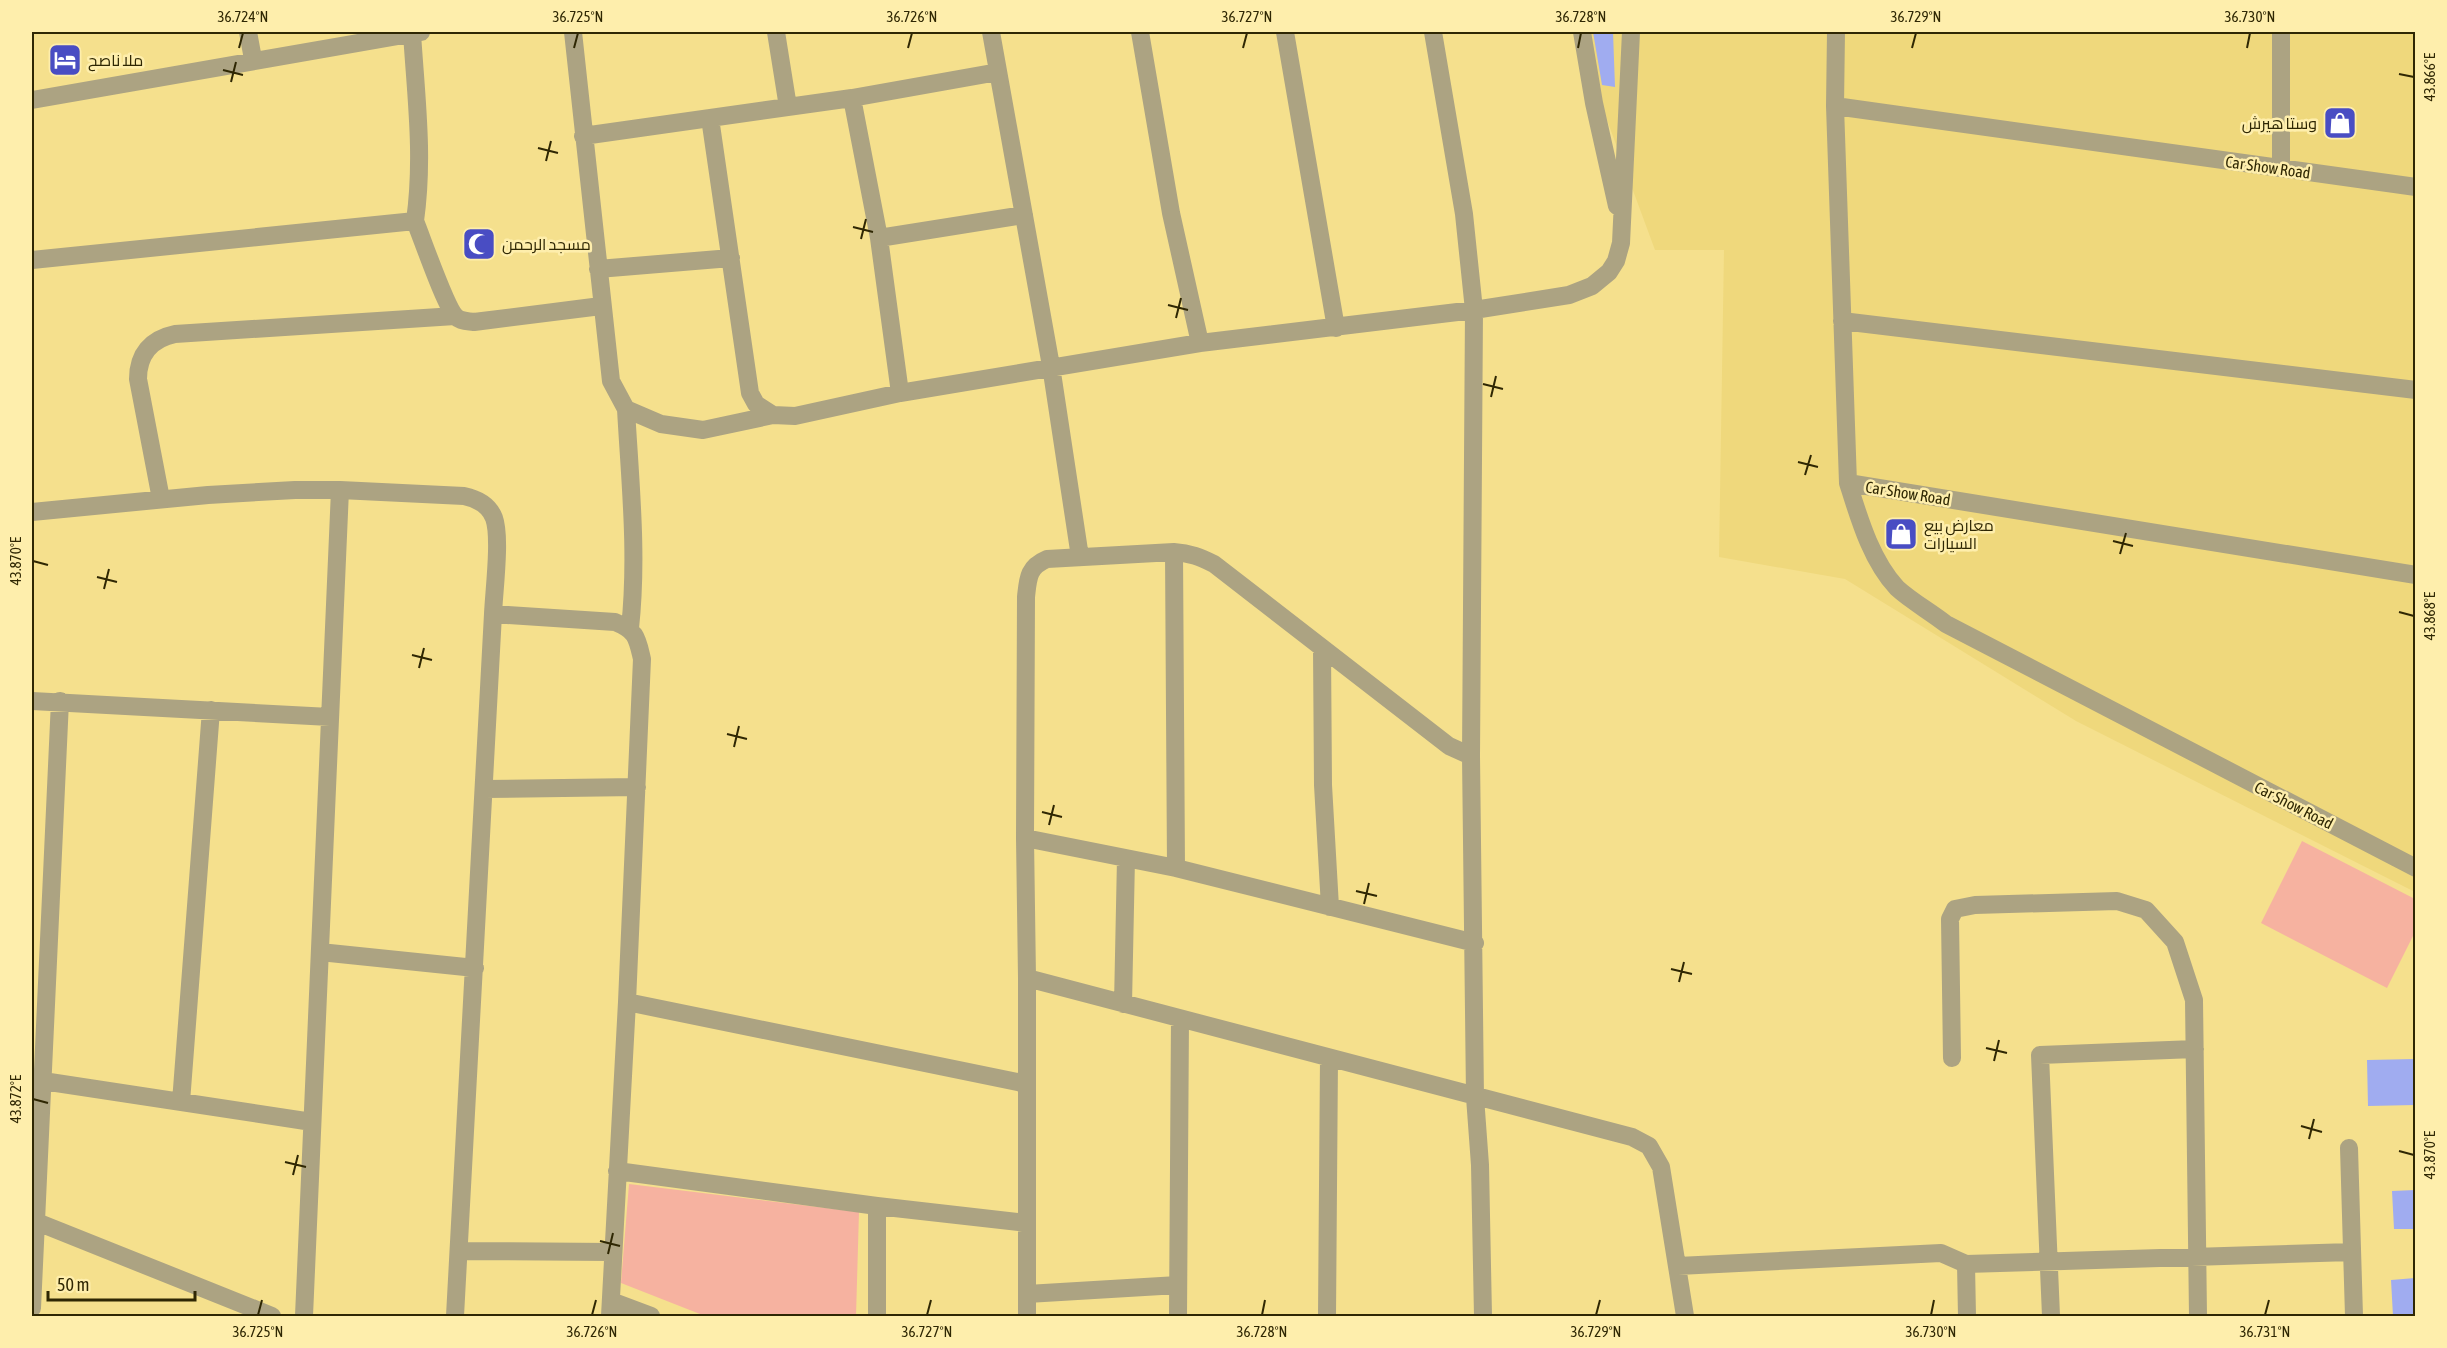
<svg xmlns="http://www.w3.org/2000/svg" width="2447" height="1348" font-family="'Asap Condensed',Cairo,sans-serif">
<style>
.built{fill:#efd87c}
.green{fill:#f6b2a0}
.building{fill:#a0acf0}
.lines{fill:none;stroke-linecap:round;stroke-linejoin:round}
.minor{stroke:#aca382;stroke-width:18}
.ticks{fill:none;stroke:#2f2703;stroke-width:2}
.labels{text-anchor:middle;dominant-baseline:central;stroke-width:5;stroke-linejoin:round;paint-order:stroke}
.poi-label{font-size:16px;fill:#2f2703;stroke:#feeeac;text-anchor:start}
.street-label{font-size:16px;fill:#2f2703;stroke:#feeeac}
.neatline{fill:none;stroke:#2f2703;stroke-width:2}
.ticks-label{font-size:15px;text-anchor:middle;fill:#2f2703}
</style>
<rect width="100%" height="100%" fill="#f5e08d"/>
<path class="built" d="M1587,32h828v860l-339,-171 -231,-142 -126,-22 5,-307h-69l-58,-157z"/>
<path class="green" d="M2302,841l113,58v33l-28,56 -126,-65z
M629,1184l230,28 -3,104h-151l-84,-33z"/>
<path class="building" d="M1593,32h20l2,55 -13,-2z
M2415,1059v46l-47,1 -1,-46z
M2415,1190v39h-21l-2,-38z
M2415,1278v36l-22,2 -2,-36z"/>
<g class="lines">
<path class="minor" d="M248,32l5,27
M573,32l38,349 15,28 35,15 42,6 70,-15
M776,32l12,75
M991,32l60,334 29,191
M1140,32l31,181 29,130
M1285,32l51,296
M1433,32l31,182 10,96 -3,446 4,341 5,68 3,151
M1582,32l12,71 23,103
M1836,32l-1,74 13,377c11,35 23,77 49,105 14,13 34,24 49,36l470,244
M2281,32v136
M852,98l27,140 21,155
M32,100l389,-68
M1835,106l581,81
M710,118l40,275 6,11 17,11 22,1 105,-23 300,-50 274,-33 95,-15 23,-9 17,-14 7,-11 5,-18 10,-211
M583,136l269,-38 146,-26
M415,221c7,17 31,87 41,96 6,5 12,4 18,5l127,-16
M879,238l145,-23
M32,260l383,-39c9,-64 1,-124 -3,-188
M598,269l133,-11
M1842,321l574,69
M626,409c4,72 12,146 4,219
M1848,483l568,92
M161,499l-23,-120c0,-25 13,-40 37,-45l280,-18
M32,512l176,-17 87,-5h45l124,6c14,3 25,9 30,22 7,19 0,73 -1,96l-38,702
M1174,552l2,316
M493,614l122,8c22,9 22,16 27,37l-15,343 -17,314
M1322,649l1,136 7,122
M32,701l298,16
M484,789l153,-2
M1025,838l151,30 299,75
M320,952l155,16
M1027,978l605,159 17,9 12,21 24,149
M627,1002l400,82
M1123,1004l3,-146
M1952,1058l-2,-139 5,-10 20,-4 142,-4 29,9 29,32 19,58 4,316
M43,1081l269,41
M181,1102l30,-392
M2349,1148l5,168
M617,1171l260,35 150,17
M37,1222l235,94
M460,1251l153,1
M1966,1264l1,52
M1678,1266l263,-13 25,11 386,-12
M1027,1294l151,-9
M611,1301l40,15
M32,1308l28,-607
M304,1316l36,-826
M877,1316v-110
M1027,1316v-338l-2,-140 1,-241c2,-19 2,-30 21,-38l127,-7c16,1 26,5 40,12l235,182 22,10
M1178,1316l2,-297
M1327,1316l2,-258
M2051,1316l-11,-261 155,-6"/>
</g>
<path class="ticks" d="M239,48l4,-15M574,48l4,-15M908,48l4,-15M1243,48l4,-15M1578,48l3,-15M1912,48l4,-15M2247,48l3,-15M223,70l20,5M2399,74l15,3M231,82l5,-20M538,148l20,5M546,161l5,-20M853,227l20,5M861,239l5,-20M1168,305l20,5M1176,318l5,-20M1483,384l20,5M1491,397l5,-21M1798,462l20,5M1805,475l6,-20M2113,541l20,5M2120,554l6,-21M33,561l15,4M97,577l20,5M104,589l5,-20M2399,612l15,4M412,655l20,5M419,668l5,-20M727,734l20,5M734,747l5,-21M1042,812l20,5M1049,825l5,-20M1356,891l21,5M1364,904l5,-21M1671,969l21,5M1679,982l5,-20M1986,1048l21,5M1994,1061l5,-21M33,1099l15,4M2301,1126l21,6M2309,1139l5,-20M2399,1151l15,4M285,1162l21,5M293,1175l5,-20M600,1241l20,5M608,1254l5,-21M258,1315l4,-15M592,1315l4,-15M927,1315l4,-15M1262,1315l3,-15M1596,1315l4,-15M1931,1315l3,-15M2265,1315l4,-15"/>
<defs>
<symbol id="hotel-square" viewBox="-11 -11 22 22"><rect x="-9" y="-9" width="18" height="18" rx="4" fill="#494dc3" stroke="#feeeac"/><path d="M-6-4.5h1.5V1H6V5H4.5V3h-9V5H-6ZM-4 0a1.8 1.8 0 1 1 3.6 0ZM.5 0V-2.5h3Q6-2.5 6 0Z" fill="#fff"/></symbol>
<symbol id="shop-square" viewBox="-11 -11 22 22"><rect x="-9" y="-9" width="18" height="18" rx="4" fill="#494dc3" stroke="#feeeac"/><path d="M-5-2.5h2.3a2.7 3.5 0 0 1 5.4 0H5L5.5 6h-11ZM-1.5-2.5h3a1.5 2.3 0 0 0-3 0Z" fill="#fff"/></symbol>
<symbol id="mosque-square" viewBox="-11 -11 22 22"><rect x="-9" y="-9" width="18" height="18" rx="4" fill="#494dc3" stroke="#feeeac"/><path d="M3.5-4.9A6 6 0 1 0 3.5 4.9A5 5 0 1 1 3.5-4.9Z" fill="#fff"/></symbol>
</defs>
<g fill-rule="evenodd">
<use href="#hotel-square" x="46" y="41" width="38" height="38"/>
<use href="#shop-square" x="2321" y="104" width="38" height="38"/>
<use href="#mosque-square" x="460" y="225" width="38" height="38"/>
<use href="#shop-square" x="1882" y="515" width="38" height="38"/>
</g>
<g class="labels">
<g class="poi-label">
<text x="88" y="60">ملا ناصح</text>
<text x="2317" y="123" text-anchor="end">وستا هيرش</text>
<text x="502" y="244">مسجد الرحمن</text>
<text x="1924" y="525">معارض بيع<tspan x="1924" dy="18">السيارات</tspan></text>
</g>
<g class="street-label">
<text transform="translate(2268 167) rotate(8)">Car Show Road</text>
<text transform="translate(1908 493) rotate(9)">Car Show Road</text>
<text transform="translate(2294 805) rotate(27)">Car Show Road</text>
</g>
</g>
<rect width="2447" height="1348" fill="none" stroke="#feeeac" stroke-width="66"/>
<path d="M48 1291v9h147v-9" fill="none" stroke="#2f2703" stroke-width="3"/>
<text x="57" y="1291" font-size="18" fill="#2f2703" stroke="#feeeac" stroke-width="4.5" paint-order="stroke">50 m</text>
<rect x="33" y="33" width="2381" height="1282" class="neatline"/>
<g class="ticks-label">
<text x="243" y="22">36.724°N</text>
<text x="578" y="22">36.725°N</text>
<text x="912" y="22">36.726°N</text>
<text x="1247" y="22">36.727°N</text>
<text x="1581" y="22">36.728°N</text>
<text x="1916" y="22">36.729°N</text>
<text x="2250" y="22">36.730°N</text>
<text transform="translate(2430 77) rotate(-90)" y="5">43.866°E</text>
<text transform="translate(16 561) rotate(-90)" y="5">43.870°E</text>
<text transform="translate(2430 616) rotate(-90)" y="5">43.868°E</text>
<text transform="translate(16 1099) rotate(-90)" y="5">43.872°E</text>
<text transform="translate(2430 1155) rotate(-90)" y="5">43.870°E</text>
<text x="258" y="1337">36.725°N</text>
<text x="592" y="1337">36.726°N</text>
<text x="927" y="1337">36.727°N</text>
<text x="1262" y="1337">36.728°N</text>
<text x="1596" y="1337">36.729°N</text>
<text x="1931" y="1337">36.730°N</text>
<text x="2265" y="1337">36.731°N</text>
</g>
</svg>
